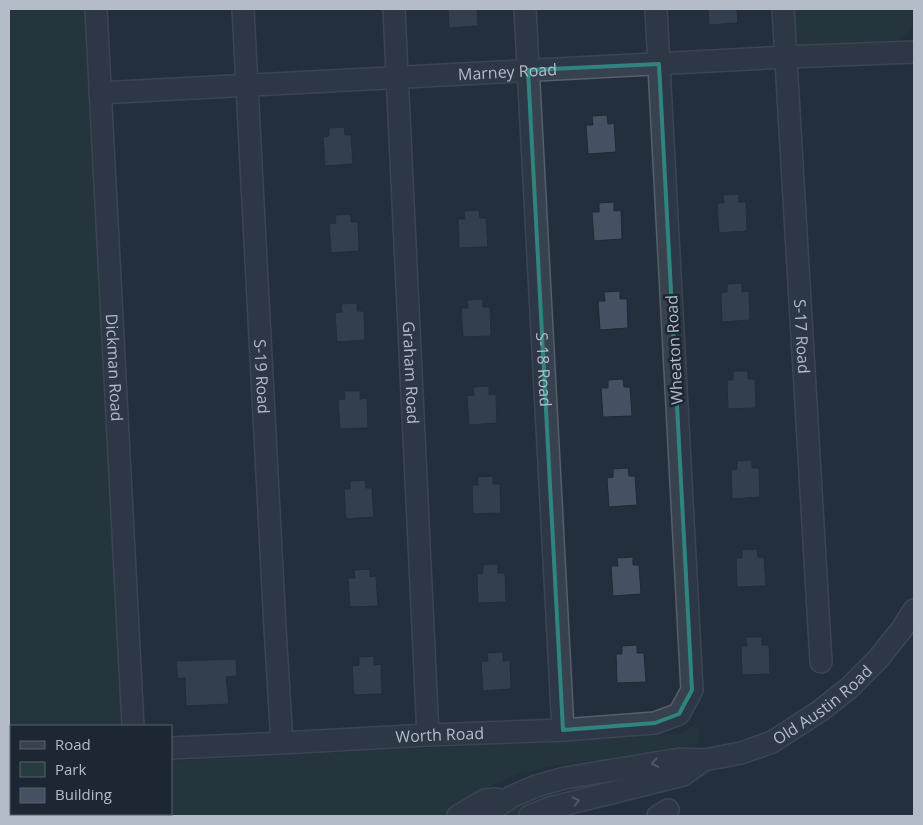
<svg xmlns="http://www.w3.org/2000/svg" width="923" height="825" font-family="'Open Sans',sans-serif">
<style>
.green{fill:#263c3f}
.building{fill:#455162;stroke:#1f2835}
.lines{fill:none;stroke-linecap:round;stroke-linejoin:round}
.minor-casing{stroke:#565f6c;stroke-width:24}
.minor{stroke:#38414e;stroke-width:21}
.oneway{stroke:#7c8592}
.marked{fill:none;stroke:#308480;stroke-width:4;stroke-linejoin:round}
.labels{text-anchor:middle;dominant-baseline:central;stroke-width:5;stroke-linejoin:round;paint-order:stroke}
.street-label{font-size:16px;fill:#b4bcc9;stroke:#1d2633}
</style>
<rect width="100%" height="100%" fill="#242f3e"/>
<path class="green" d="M9,9h79l37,710 -4,7h-110v18h-2z
M794,9h118c1,21 -3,22 -18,36l-94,5 -4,-4z
M696,723l4,20 -93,15 -55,8 -31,7 -23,9 -58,34h-287v-2h18v-53l401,-20 107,-7 13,-7z
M9,769h2v45h118v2h-120z
M651,771l-121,39 -12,6h-20l50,-24z"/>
<path class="building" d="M448,9h29l1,17 -29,2z
M708,9h29l1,14 -29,2z
M607,115l1,9 6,-1 2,29 -28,2 -2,-29h7l-1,-9z
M344,127l1,8h6l2,29 -28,2 -2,-29 6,-1v-8z
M739,194v8h7l1,29 -28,2 -2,-30h7l-1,-8z
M614,202v9l7,-1 1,29 -28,2 -2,-29h7v-9z
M479,210l1,8h6l2,29 -29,1 -1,-29h7l-1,-8z
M351,214v8h7l1,29 -28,2 -2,-29 7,-1 -1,-8z
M742,283v9l7,-1 1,29 -28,2 -1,-29 6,-1v-8z
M620,291v8h7l1,29 -28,2 -2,-29h7l-1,-9z
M483,299v8h7l1,29 -28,1 -2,-29h7l-1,-8z
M357,303v8h7l1,29 -28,2 -2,-29 7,-1 -1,-8z
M733,371h15v8h7l1,29 -28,1 -1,-29h6z
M623,379l1,8h6l2,29 -29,1 -2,-29h7v-8z
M489,386v9l7,-1 1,29 -28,2 -2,-29 7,-1 -1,-8z
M344,391h16v8l7,-1 1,30 -28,1 -2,-29 7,-1z
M752,460v8h7l1,29 -28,2 -1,-29 6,-1v-8z
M628,468l1,8h6l2,29 -28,2 -2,-29 6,-1v-8z
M493,476v8h7l1,29 -28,1 -1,-29h6l-1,-8z
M365,480l1,8h6l2,29 -28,2 -2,-30h6v-8z
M757,549l1,8h6l2,29 -29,1 -1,-29h6v-8z
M633,557v8h6l2,29 -28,2 -2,-30h7l-1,-8z
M498,564v9h7l1,29 -28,1 -1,-29 6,-1v-8z
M370,569v8l6,-1 2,30 -28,1 -2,-29h7l-1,-8z
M746,637h16v8h7l1,29 -28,1 -1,-29h6z
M637,645v8h7l2,29 -29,1 -1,-29h6v-8z
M503,652v9l7,-1 1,29 -28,2 -2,-29 7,-1 -1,-8z
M374,656v9l7,-1 1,30 -28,1 -2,-29 7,-1v-8z
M236,659l1,17 -11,1 3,27 -43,2 -1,-28 -7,1 -2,-18z"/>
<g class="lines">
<defs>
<g id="minor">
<path id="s1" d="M96,9l37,717"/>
<path id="s2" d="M243,9l32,619 7,115"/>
<path id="s3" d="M394,9l34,726"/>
<path id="s4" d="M525,9l38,721"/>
<path id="s5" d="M783,9l38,653"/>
<path id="s6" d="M100,93l686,-36 128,-5"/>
<path id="s7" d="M171,748l111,-5 146,-8 135,-5 92,-7 24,-9 13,-24 -36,-681"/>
<path d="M9,756h2"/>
<path d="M139,814v2"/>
<path d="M458,816l27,-16 11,-1"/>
<path id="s8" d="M483,816l28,-19 25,-11 29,-8 114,-19 25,1 37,-7 31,-11 48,-31 29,-23 29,-29 24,-30 12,-19"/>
<path d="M530,816l20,-8 133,-33 21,-15"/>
<path d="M658,816l10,-6"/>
</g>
</defs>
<use href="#minor" class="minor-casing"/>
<use href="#minor" class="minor"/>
</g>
<defs><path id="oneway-chevron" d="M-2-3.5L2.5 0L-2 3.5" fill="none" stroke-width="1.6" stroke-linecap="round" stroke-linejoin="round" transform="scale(1.25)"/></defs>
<g class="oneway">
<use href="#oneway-chevron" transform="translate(655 763) rotate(170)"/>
<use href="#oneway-chevron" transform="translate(576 801) rotate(-14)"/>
</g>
<path d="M0 0H923V825H0ZM659,64l33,626 -13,24 -24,9 -92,7 -35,-660z" fill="#242f3e" fill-opacity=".55" fill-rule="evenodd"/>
<path class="marked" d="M659,64l33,626 -13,24 -24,9 -92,7 -35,-660z"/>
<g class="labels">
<g class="street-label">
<text stroke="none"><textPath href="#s6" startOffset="408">Marney Road</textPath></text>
<text stroke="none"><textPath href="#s5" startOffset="328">S-17 Road</textPath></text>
<text transform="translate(674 350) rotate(-93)">Wheaton Road</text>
<text stroke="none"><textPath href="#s1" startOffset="359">Dickman Road</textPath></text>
<text stroke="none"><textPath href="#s4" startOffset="361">S-18 Road</textPath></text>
<text stroke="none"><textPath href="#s3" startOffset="364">Graham Road</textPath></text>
<text stroke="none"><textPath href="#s2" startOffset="368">S-19 Road</textPath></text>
<text stroke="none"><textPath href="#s8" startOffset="365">Old Austin Road</textPath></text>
<text stroke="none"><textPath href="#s7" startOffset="269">Worth Road</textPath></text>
</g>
</g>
<rect width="923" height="825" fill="none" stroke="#b4bcc9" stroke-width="20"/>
<rect x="10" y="725" width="162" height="90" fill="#1d2633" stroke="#59626f"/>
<rect x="20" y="741" width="25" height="8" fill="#38414e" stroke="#59626f"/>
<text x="55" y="750" font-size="15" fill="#b4bcc9">Road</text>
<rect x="20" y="762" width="25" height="15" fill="#263c3f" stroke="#59626f"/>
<text x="55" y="775" font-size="15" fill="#b4bcc9">Park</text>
<rect x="20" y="788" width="25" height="15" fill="#455162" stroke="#59626f"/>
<text x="55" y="800" font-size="15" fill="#b4bcc9">Building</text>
</svg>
